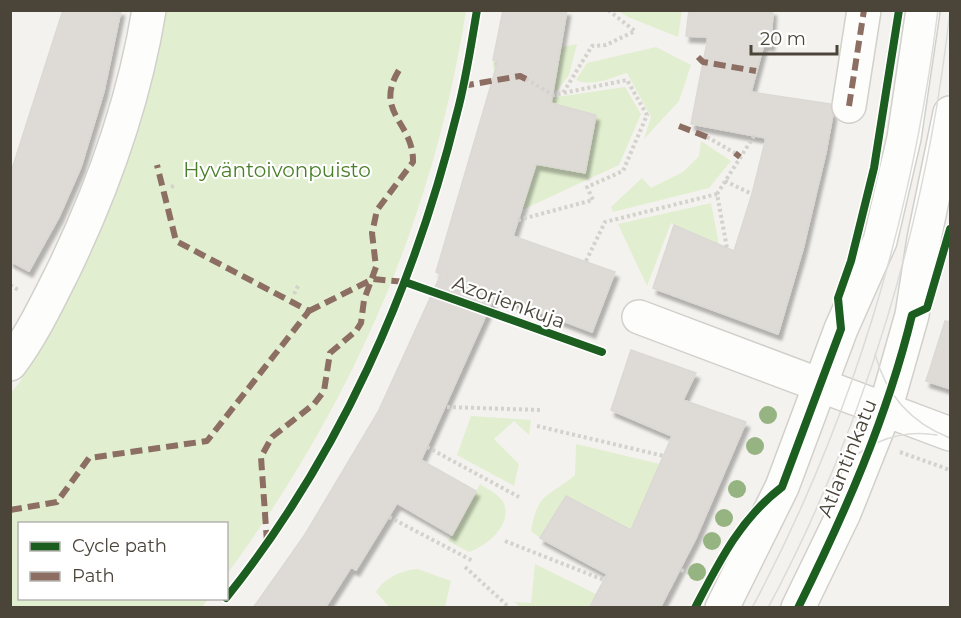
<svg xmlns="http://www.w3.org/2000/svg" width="961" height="618" font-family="Montserrat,sans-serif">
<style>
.green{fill:#e1eecf}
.building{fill:#dedbd6;stroke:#dcd9d4;stroke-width:1.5;filter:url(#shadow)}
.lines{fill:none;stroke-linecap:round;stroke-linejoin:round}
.minor-casing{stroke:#d2d0cb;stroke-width:36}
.path{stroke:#d3d2cc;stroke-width:4;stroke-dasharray:3 3;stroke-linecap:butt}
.minor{stroke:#fdfdfc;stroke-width:33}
.tram{stroke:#dbdbda;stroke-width:1.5}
.quiet{stroke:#8d6e63;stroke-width:6;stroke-dasharray:12 6;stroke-linecap:butt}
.cycleway-casing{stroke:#fff;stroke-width:11}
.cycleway{stroke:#1b5e20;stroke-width:8}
.tree{fill:#96b382}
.labels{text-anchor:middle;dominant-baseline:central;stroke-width:4.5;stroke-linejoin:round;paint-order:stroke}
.park-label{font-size:20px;fill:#4a7f2a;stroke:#fff}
.street-label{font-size:20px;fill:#4b4439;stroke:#fff}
</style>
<defs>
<filter id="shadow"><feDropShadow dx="3.5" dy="6" stdDeviation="1.5" flood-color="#0004"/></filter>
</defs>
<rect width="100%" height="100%" fill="#f4f2ee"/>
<path class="green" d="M166,11h300c-33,208 -114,393 -239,563l-1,-50h-206v74l188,1 -6,8h-191l-1,-213 10,-12 51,-96 87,-242z
M618,11h64l-4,26 -50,-20z
M577,44l-8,31 -12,16 -37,-21 -26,4 -1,-14z
M656,47l35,18 -12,36 -35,38 7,-22 -24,-44c-18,5 -32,14 -51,7l11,-17z
M517,80l33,18 75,-11 16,27 -22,51 -97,45 14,-46 49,9 11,-58 -47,-13 -61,-7 3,-11z
M701,141l30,20 -22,27 -96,24 -2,-5 31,-29 9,10 32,-16 16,-16z
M711,203l8,42 -48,-22 -24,63 -29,-62z
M471,416l60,4 -2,15 -15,-14 -20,18 25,25 -5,22 -57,-31z
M576,444l84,20 -29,66 -65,-34 -26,42 -9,-7c7,-40 17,-33 44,-56z
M480,484c7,5 20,11 23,18 11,22 -16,44 -34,50l-21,-11z
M535,564l61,30 -8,13h-67l-7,-5 17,1z
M418,569l33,12 -6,26h-56l-13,-15c8,-14 26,-22 42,-23z"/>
<path class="building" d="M63,10h58l-17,81 -23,76 -22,50 -30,54 -19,-10v-86z
M503,10h64l-16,93 45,12 -11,58 -49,-9 -23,72 102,36 -23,60 -97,-37 -74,165 55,31 -24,44 -55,-32 -41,67 -5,-3 -26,41h-72l51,-72 74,-124 63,-138 -5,-2 62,-211 -5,-1z
M689,10h84l-2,35 -7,-1 -13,48 79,12 3,10 -7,38 -23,97 -25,85 -125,-46 21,-63 60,26 18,-57 14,-56 -75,-14 17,-87 -22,-1z
M945,321l6,1v67l-25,-8z
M631,350l65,23 -13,27 63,22 -50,116 -36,70h-71l18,-34 -67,-36 26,-42 65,34 41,-94 -61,-26z"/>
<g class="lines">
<defs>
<path id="minor" d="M849,106l15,-96
M639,317l311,117
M10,364c22,-29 38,-63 54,-95 40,-83 70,-167 85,-259
M722,608l60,-121 59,-158 39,-88 24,-103 19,-128
M798,608l46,-95 41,-103 27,-95 12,-76 26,-126"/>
</defs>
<use href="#minor" class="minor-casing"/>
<path class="path" d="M526,79l27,16 10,-2 29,-47 14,-1 29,-14 -27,-21
M707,137l28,16
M725,181l27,13
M171,187l5,-2
M717,194l37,-58
M518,220l75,-20 -6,-13 36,-16 24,-56 -20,-35 -64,13
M586,261l19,-39 112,-28 10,54
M10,285l10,6
M294,294l5,-10
M447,407l93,3
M537,426l127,30
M427,447l92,50
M900,452l50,18
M389,517l84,44
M505,541l99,39
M465,567l45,41
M681,570l8,3"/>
<use href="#minor" class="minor"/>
<path class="tram" d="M875,354c11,41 36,69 75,84
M833,479c25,-33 62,-51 104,-44
M752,608c99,-186 160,-388 186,-598
M768,608c98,-184 159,-390 182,-597"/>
<path class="quiet" d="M698,57l5,5 53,9
M462,86l58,-10 6,3
M849,106l15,-96
M679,126l28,11
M735,153l5,4
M309,311l64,-32 32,3
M10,510l47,-8 32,-44 118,-17 102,-130 -133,-70 -19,-76
M267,542l-6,-85 11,-20 42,-33 10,-13 6,-38 26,-22 5,-8 3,-23 12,-33 -4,-34 5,-23 36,-48c1,-40 -40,-49 -14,-92"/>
<defs>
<path id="cycleway" d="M405,282l197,70
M226,598c113,-141 188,-310 231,-485 9,-33 14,-68 20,-103
M695,608c24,-46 45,-89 87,-121l59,-158 -3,-31 13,-37 23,-93 25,-158
M798,608c47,-95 89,-190 114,-293l15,-7 23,-79"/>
</defs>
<use href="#cycleway" class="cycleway-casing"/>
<use href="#cycleway" class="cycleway"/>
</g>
<g class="tree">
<circle cx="768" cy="415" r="9"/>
<circle cx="755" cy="446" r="9"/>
<circle cx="737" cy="489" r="9"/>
<circle cx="724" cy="518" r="9"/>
<circle cx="712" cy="541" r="9"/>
<circle cx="697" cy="572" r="9"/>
</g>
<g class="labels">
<g class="park-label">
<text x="277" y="170">Hyväntoivonpuisto</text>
</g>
<g class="street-label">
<text transform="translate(509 302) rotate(20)">Azorienkuja</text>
<text transform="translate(847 458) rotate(-68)">Atlantinkatu</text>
</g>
</g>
<rect width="961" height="618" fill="none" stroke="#4b4439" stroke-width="24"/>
<rect x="18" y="522" width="210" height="78" fill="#ffffff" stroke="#b7b4b0" stroke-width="1.5"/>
<rect x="30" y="542" width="30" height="9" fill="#1b5e20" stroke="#b7b4b0" stroke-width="1.5"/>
<text x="72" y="552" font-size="18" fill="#4b4439">Cycle path</text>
<rect x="30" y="572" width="30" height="9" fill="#8d6e63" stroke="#b7b4b0" stroke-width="1.5"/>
<text x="72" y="582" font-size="18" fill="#4b4439">Path</text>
<path d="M751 45v9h86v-9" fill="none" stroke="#4b4439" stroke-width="3"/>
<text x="760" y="45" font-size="18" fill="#4b4439" stroke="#ffffff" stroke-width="4.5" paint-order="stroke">20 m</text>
</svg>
